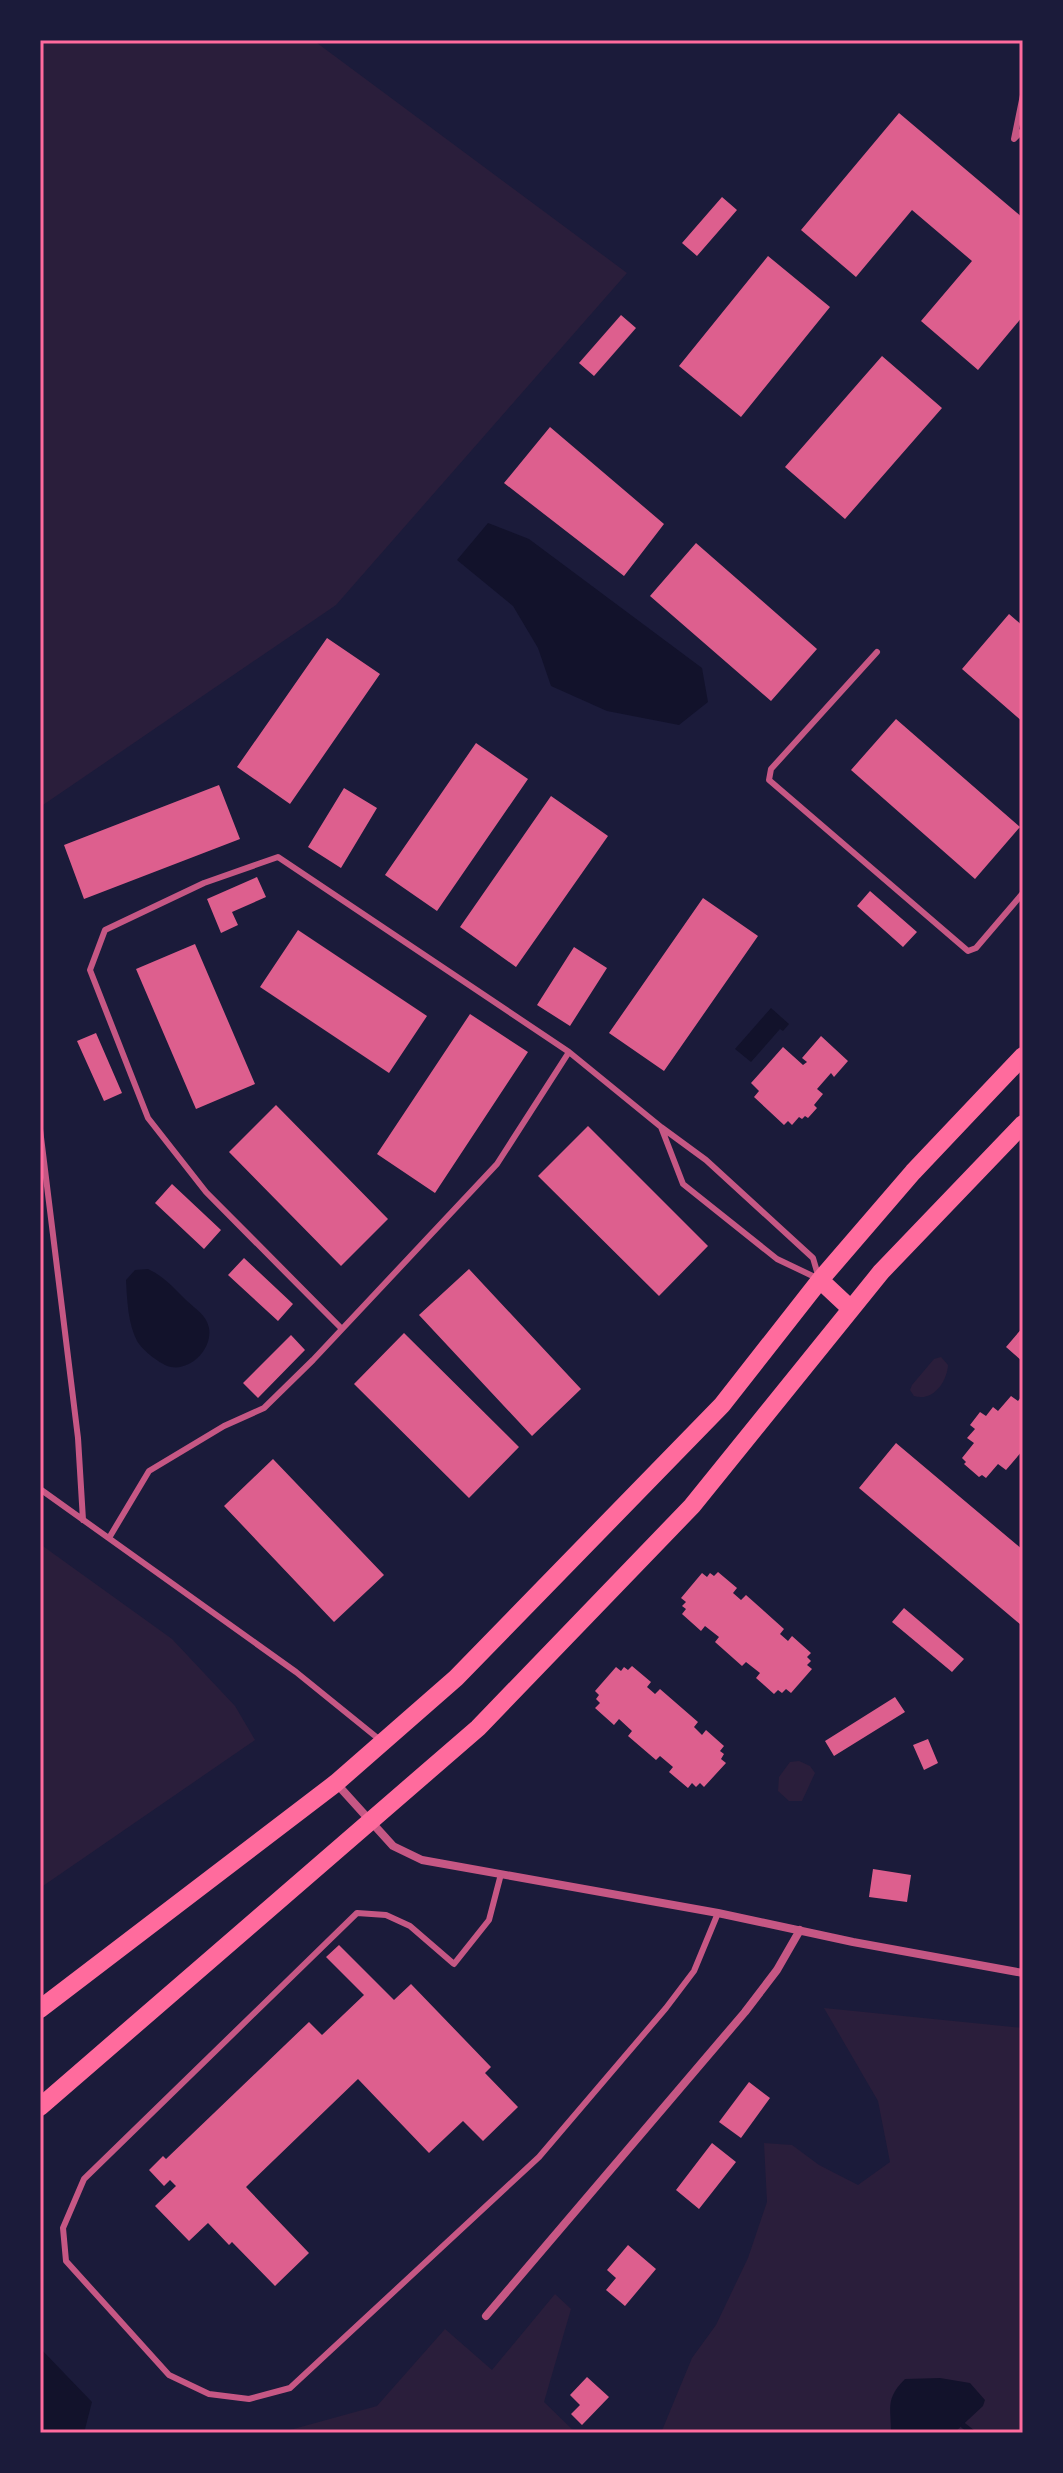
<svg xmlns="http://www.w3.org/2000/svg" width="1063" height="2473" font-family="'PT Serif',serif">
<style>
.green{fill:#2a1e3b}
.water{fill:#12122b}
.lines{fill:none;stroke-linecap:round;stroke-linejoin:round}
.stream{stroke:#12122b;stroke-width:6}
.building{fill:#dd5f8e}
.service{stroke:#c65784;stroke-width:6}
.minor{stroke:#c65784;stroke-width:8}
.primary{stroke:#ff6b9d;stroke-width:18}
.neatline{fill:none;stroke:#ff6b9d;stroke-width:3}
</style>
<rect width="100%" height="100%" fill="#1b1b3a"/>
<path class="green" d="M40,40h273l314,233 -291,332 -296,202z
M941,1357l7,8c-1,17 -15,37 -34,31l-4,-6 2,-5 22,-26z
M40,1544l132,95 63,67 20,34 -215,148z
M799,1761l11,5 5,7 -13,28h-13l-11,-10 1,-14 11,-15z
M824,2008l199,20v405h-362l31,-75 24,-33 32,-67 19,-56 -3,-59 28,2 27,20 39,20 32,-23 -12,-61z
M555,2294l16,15 -27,93 32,31h-297l98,-27 68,-77 47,41z"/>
<path class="water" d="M488,523l41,16 173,129 6,34 -29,23 -72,-14 -56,-25 -13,-38 -25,-42 -56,-46z
M771,1008l18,16 -6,7 -3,-2 -29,33 -16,-13z
M148,1269c15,7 26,19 38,31 6,6 18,14 21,22 10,21 -13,49 -36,45 -10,-2 -29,-17 -34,-26 -9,-17 -10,-41 -11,-61l9,-10z
M40,2348l52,54 -8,31h-44z
M940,2378l30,5 15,17 -2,6 -29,27h-63c0,-26 -6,-34 14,-54z"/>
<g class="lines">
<path class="stream" d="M964,2426l9,7"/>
</g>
<path class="building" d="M899,113l124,105v98l-45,54 -57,-49 51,-60 -60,-51 -56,67 -55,-47z
M722,197l15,13 -40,46 -15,-13z
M768,256l62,51 -89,110 -62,-51z
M621,315l15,13 -42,48 -15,-13z
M882,356l60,52 -97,111 -60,-52z
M550,427l114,97 -40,52 -120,-93z
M696,543l121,106 -46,52 -121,-105z
M1009,614l14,12v96l-61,-53z
M327,638l53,36 -90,130 -53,-37z
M896,719l124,108 -45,52 -124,-109z
M476,743l52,36 -91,132 -52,-36z
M219,785l21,54 -156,60 -20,-54z
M344,788l33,20 -36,60 -33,-21z
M551,796l57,40 -92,131 -56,-40z
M257,877l9,20 -34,15 6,13 -17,8 -14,-34z
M870,891l47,41 -14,15 -46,-41z
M703,898l55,38 -94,135 -55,-38z
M298,930l129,86 -38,57 -129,-86z
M195,944l60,140 -59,25 -60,-140z
M574,947l33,21 -37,58 -33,-21z
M470,1014l58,38 -93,141 -58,-39z
M96,1033l26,60 -18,8 -27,-60z
M821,1036l27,25 -14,16 -3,-4 -14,16 6,5 -9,11 3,3 -9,10 -3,-2 -3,3 -3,-2 -7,8 -4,-4 -4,4 -30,-28 5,-6 -8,-8 32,-36 20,18 4,-3 -5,-4z
M276,1105l112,114 -47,47 -112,-114z
M588,1126l120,120 -49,50 -121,-120z
M172,1184l49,46 -17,19 -49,-46z
M244,1258l49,46 -15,17 -50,-46z
M469,1269l112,120 -49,47 -113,-121z
M1023,1327v35l-17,-15z
M404,1333l115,114 -50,51 -115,-114z
M291,1335l14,15 -47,48 -15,-15z
M1011,1396l7,5 3,-4 2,2v51l-17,20 -8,-6 -12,14 -4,-3 -3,2 -15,-13 2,-2 -4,-4 12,-15 -7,-5 8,-9 -5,-4 10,-13 6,4 7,-9 5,4z
M896,1443l127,107v72l-2,3 -162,-137z
M273,1459l111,116 -50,47 -110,-116z
M718,1572l19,16 -4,5 8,7 5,-5 38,34 -4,5 8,7 4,-5 19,17 -4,4 4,4 -4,4 5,4 -21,24 -5,-4 -4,4 -4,-3 -4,4 -18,-16 4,-5 -14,-11 -4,4 -27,-24 4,-5 -14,-11 -4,5 -19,-17 4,-5 -4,-3 4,-4 -5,-4 21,-25 5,4 3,-4 4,3z
M904,1608l60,51 -12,13 -60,-50z
M632,1666l19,16 -4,5 8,7 5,-5 38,33 -4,5 8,8 4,-5 18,16 -4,5 4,3 -3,5 5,4 -22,24 -4,-4 -4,4 -4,-4 -4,5 -19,-16 4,-5 -13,-11 -4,4 -28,-24 4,-5 -13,-12 -5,6 -19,-17 5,-5 -4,-4 3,-4 -4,-4 21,-24 5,4 3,-4 4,3z
M895,1697l10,15 -71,44 -9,-15z
M928,1739l10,24 -14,7 -11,-25z
M873,1869l38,6 -4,27 -38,-5z
M339,1945l55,55 17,-16 80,83 -6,6 33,34 -35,34 -20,-20 -34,32 -71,-74 -112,108 63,66 -34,33 -43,-44 -3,3 -21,-22 -19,18 -34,-35 21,-20 -6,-6 -6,6 -15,-16 14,-14 3,3 143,-137 13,13 42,-40 -38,-38z
M749,2082l21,16 -29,40 -22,-16z
M712,2143l24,19 -37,47 -23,-19z
M628,2245l28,24 -31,37 -19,-16 10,-12 -9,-8z
M587,2377l22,20 -27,28 -11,-11 9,-9 -10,-10z"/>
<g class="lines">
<path class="service" d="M1023,95l-9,44 9,-9
M877,652l-106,117 -2,11 199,171 8,-3 47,-55
M661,1127l22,57 94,75 42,20
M40,1129l38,309 5,82
M342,1329l-136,-137 -58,-74 -58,-148 15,-40 99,-47 74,-26 291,195 92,75 45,33 107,98 5,17
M40,1489l256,183 84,68
M109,1538l40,-67 75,-45 40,-18 49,-48 184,-196 72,-112
M501,1874l-12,46 -35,44 -44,-38 -24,-11 -29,-2 -273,266 -21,49 3,33 103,114 40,19 40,5 41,-11 249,-231 127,-149 28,-37 24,-58"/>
<path class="minor" d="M336,1783l57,63 29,14 296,53 135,29 170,31
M486,2316l259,-304 32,-42 23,-40"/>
<path class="primary" d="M820,1280l31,29
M40,2009l296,-226 120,-105 266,-273 98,-125 93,-108 110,-116
M40,2107l438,-379 214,-222 189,-234 142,-148"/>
</g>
<rect width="1063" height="2473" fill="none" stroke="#1b1b3a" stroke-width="84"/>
<rect x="42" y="42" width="979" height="2389" class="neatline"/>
</svg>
